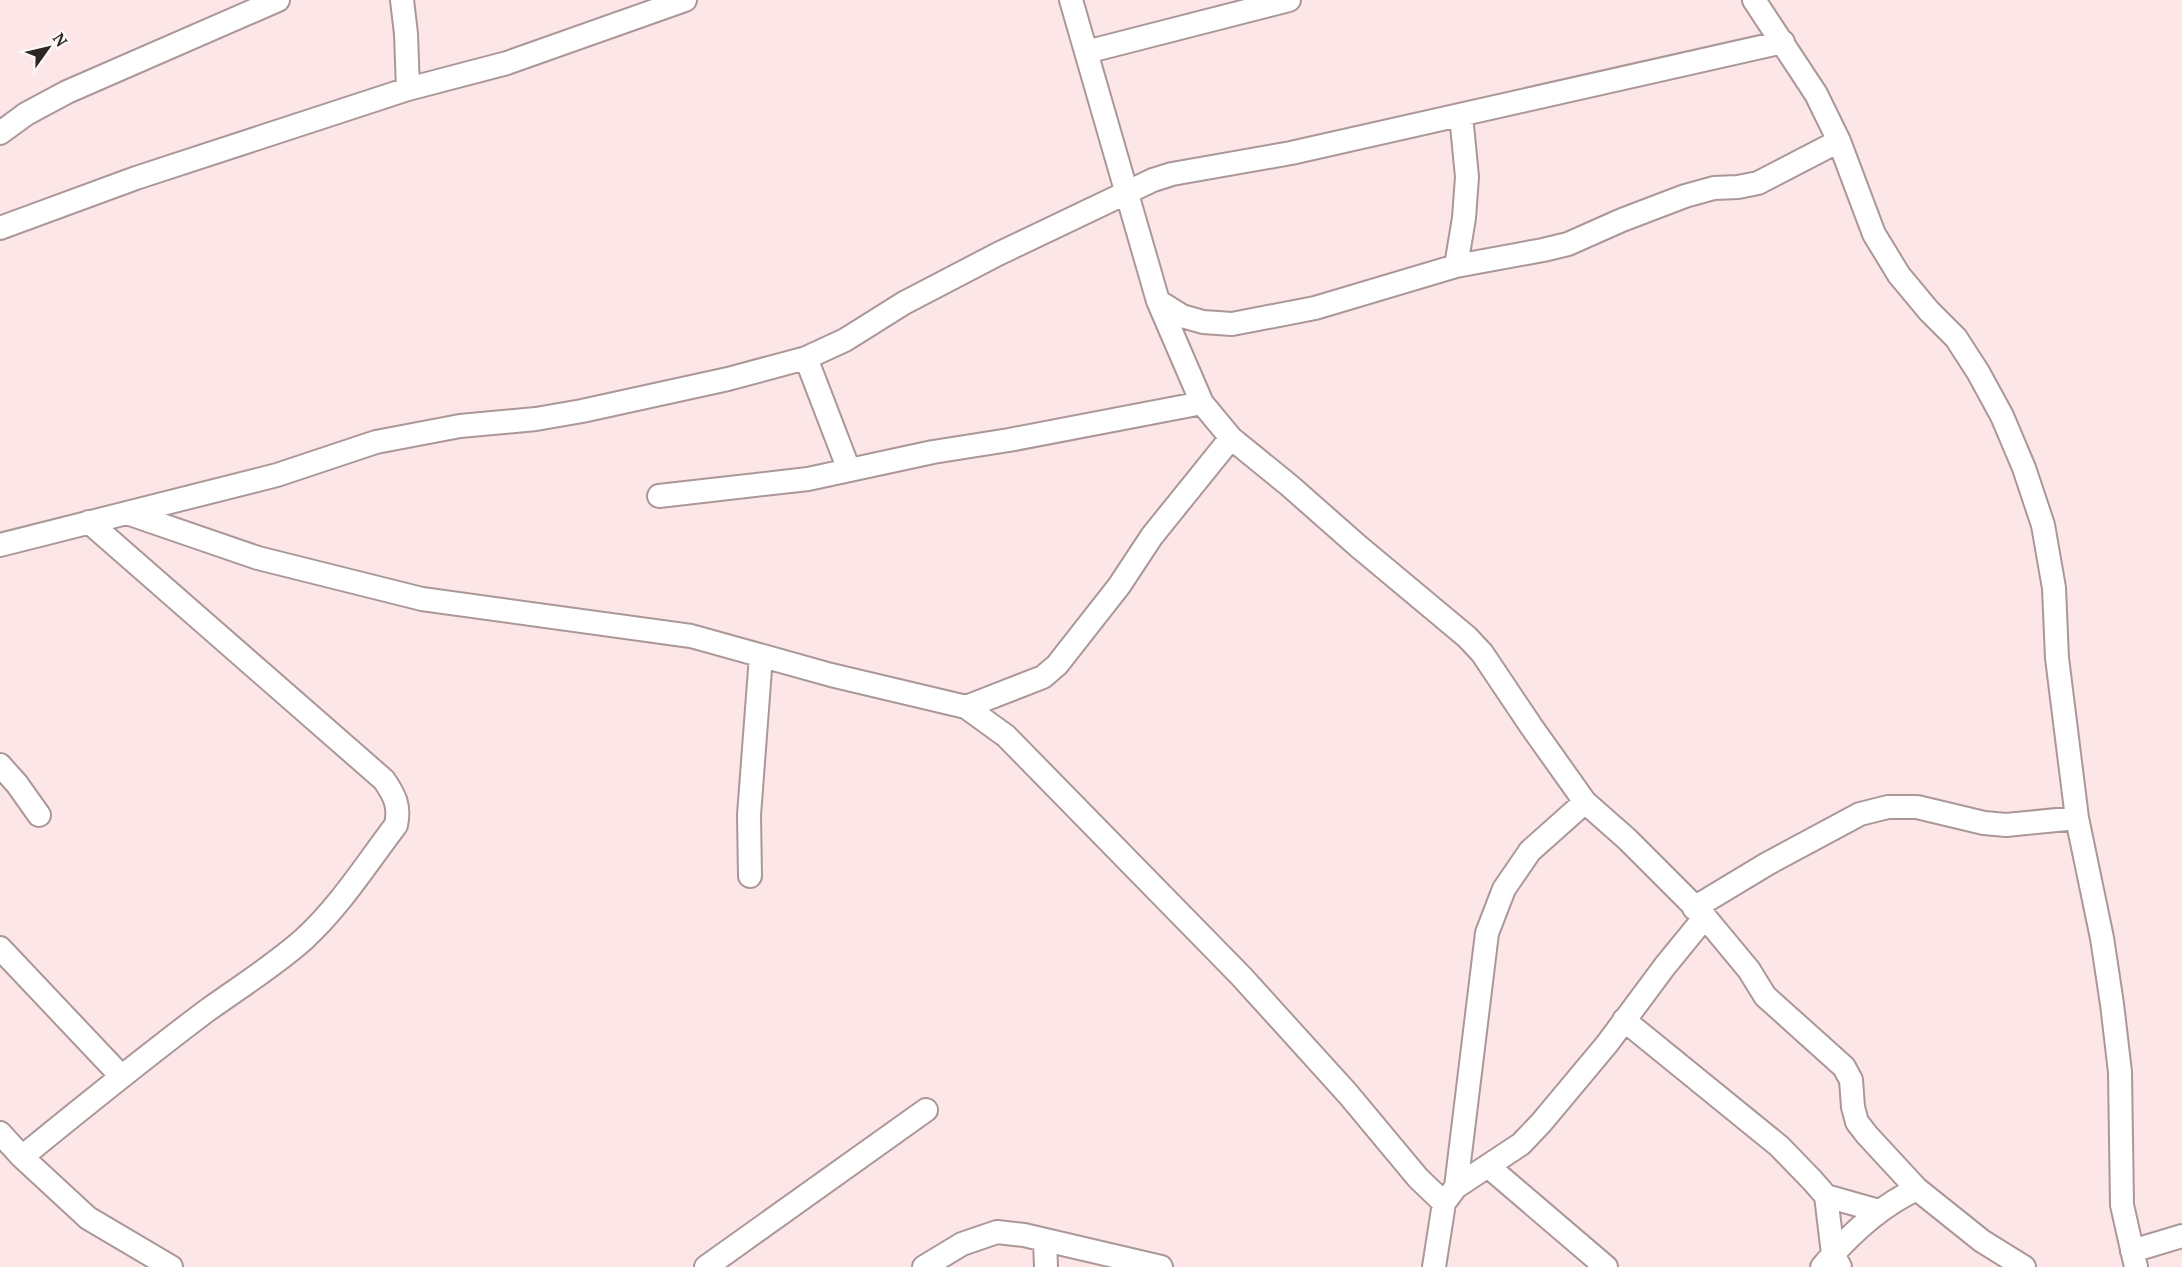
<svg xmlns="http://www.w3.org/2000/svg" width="2182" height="1267" font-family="'PT Serif',serif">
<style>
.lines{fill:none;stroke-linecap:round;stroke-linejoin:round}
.street-casing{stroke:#ab9798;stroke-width:26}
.street{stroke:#fff;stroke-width:22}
</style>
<rect width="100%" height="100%" fill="#fce6e7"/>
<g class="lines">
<defs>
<path id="street" d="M402,0l4,34 2,55
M1071,0l87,301 44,102 29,35 59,48 68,60 109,91 15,16 49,73 54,76 42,37 78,78 44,53 16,26 79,71 7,13 2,27 4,15 10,13 50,54 65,52 42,26
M1754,0l62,94 23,47 35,93 25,41 30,36 27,27 22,34 24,44 22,52 19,57 11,63 3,70 20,160 25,120 10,66 8,68 2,133 14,62
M1086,52l203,-52
M0,133l26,-19 41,-22 211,-92
M0,228l136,-50 272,-89 99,-26 178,-63
M1456,266l8,-48 3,-41 -6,-62
M1158,301l24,15 21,6 29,2 83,-16 141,-42 87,-16 25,-6 54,-24 63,-24 29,-8 24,-1 20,-4 81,-42
M806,358l43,112
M659,496l149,-17 125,-27 76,-12 193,-37
M127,513l131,45 164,41 269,37 140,39 135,32 40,29 235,240 107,118 70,84 26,25
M0,545l277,-70 99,-33 84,-16 76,-7 46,-8 146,-32 78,-21 39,-18 59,-37 94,-49 155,-74 19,-6 119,-21 492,-111
M966,707l77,-30 14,-12 62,-79 33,-50 79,-98
M0,765l17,19 22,31
M750,876l-1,-61 12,-159
M1694,908l73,-44 93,-50 28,-7h29l67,16 22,2 71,-7
M0,948l121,128
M1624,1020l155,126 33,34 14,16 7,58 7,13
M0,1133l22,24 66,61 83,49
M22,1157c60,-49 121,-98 183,-145 33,-24 69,-46 99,-73 36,-33 63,-76 92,-114 4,-19 -1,-29 -12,-45l-295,-258
M1489,1167l117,100
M1456,1187l65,-43 20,-21 66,-79 58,-78 40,-49
M1826,1196l53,15
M1045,1241l1,26
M2132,1251l50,-15
M706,1267l220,-157
M924,1267l38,-23 35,-12 27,3 137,32
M1434,1267l10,-64 12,-16 31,-254 17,-44 26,-38 55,-49
M1822,1267c26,-31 58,-61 95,-78"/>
</defs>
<use href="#street" class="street-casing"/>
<use href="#street" class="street"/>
</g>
<g transform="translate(48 48) rotate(56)" stroke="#fdf8f8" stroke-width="4.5" paint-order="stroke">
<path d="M0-4.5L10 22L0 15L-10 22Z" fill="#2c2425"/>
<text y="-9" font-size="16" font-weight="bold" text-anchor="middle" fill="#2c2425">N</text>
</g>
</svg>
